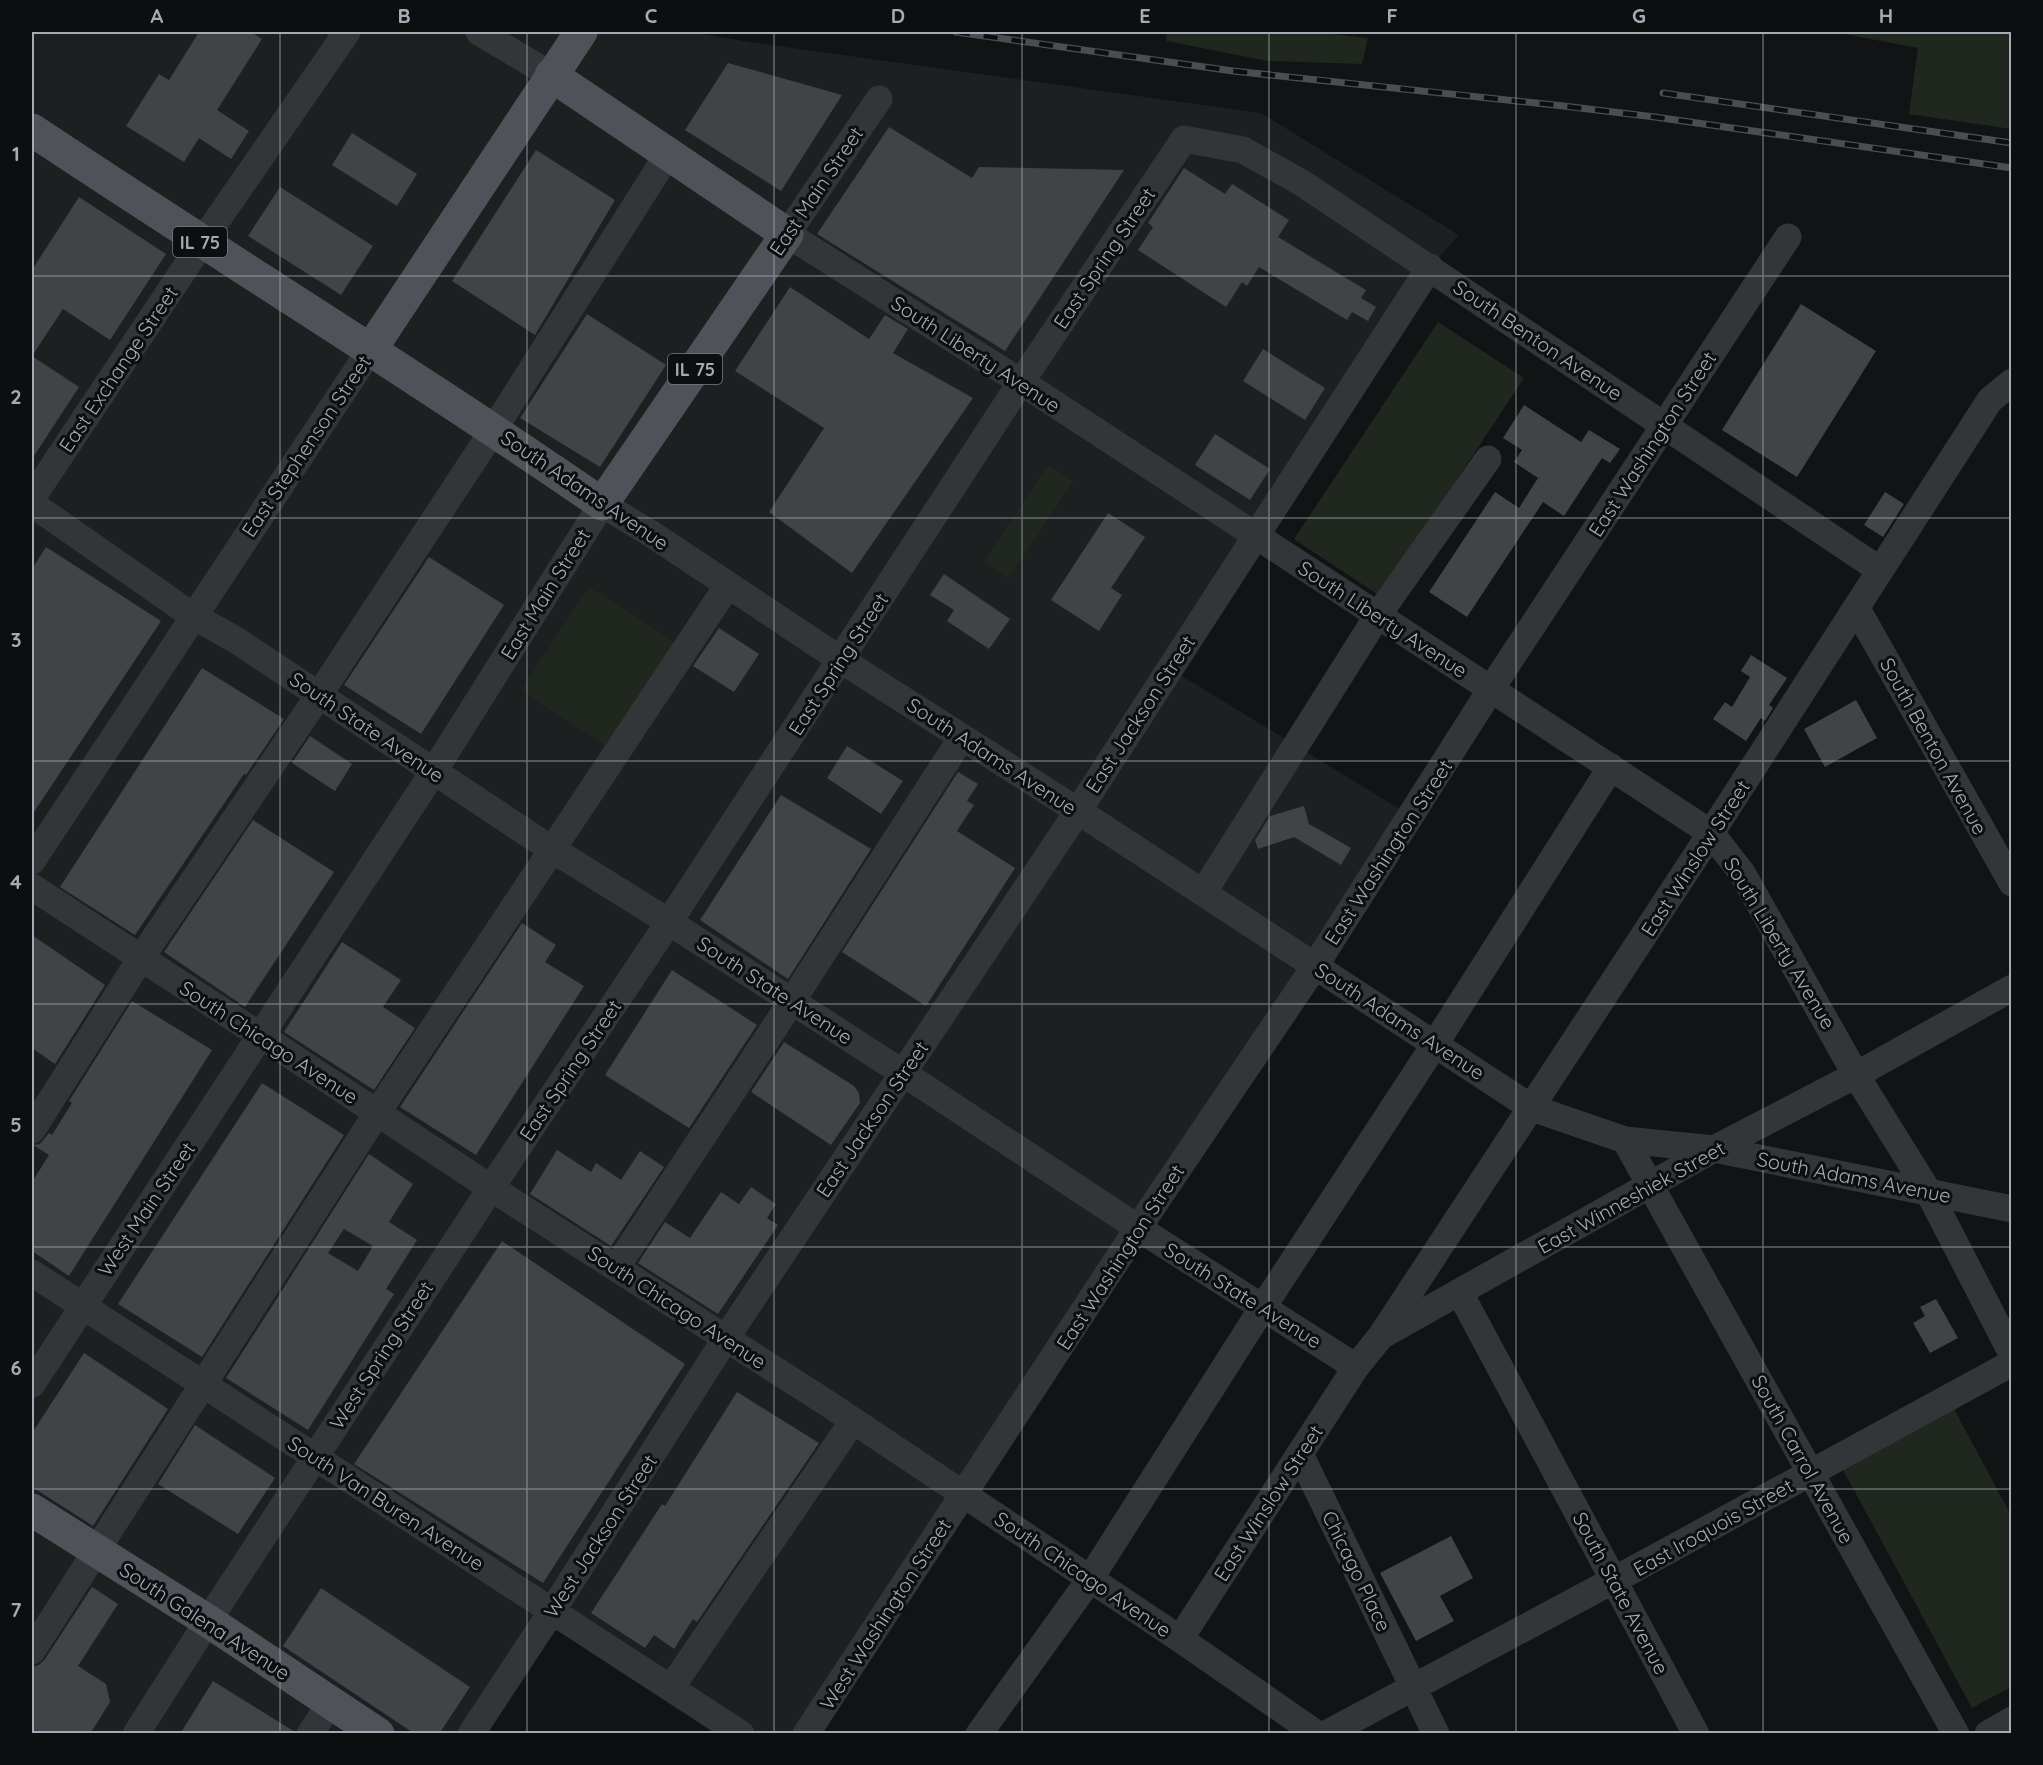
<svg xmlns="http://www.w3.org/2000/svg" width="2043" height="1765" font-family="Quicksand,sans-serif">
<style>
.built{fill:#1e1f21}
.green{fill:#1f271f}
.building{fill:#414347;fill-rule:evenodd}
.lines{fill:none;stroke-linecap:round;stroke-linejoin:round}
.minor{stroke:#333539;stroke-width:27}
.major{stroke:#4f5258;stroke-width:33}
.rail-casing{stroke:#4a4d52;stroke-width:7}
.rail{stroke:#0d0e0f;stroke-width:4.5;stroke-dasharray:14;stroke-linecap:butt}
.grid{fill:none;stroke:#a4abb4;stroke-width:1.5;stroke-opacity:0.55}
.labels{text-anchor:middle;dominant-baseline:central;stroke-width:6;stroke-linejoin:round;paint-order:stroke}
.shield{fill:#0d0e0f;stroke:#777c82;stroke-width:1.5}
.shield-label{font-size:18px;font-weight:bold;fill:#a4abb4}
.street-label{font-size:20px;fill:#a4abb4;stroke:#0d0e0f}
.neatline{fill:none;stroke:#a4abb4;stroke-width:2}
.grid-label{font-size:20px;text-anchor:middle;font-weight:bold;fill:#a4abb4}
</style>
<rect width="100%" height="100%" fill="#121314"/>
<path class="built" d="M32,32h660l57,10 512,71 198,122 -29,32 -261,401 242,148 -605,917h-65l-189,-122 -81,122 -439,1z"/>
<path class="green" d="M1167,32h150l51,6 -6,26 -94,-3 -102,-20z
M1833,32h178v97l-102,-15 9,-66z
M1438,322l86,56 -144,218 -86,-57z
M1048,465l25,16 -64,98 -25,-16z
M589,587l88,57 -69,103 -87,-57z
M1953,1407l58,108v172l-39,21 -130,-240z"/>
<path class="building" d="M199,32h52l11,7 -45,71 32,21 -18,28 -32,-21 -15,24 -58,-36 33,-52 10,6z
M728,63l114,32 -61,96 -96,-61z
M889,127l83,51 7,-11 145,3 -119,181 -188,-117z
M352,133l65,41 -20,32 -65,-41z
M536,150l79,50 -80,135 -83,-54z
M1184,168l41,26 7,-10 57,36 -11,17 88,53 -5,8 15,9 -8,14 -16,-9 -5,8 -88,-53 -12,19 -5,-4 -16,25 -88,-57 15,-23 -5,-4z
M280,187l93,59 -32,49 -93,-59z
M79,197l87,57 -56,86 -47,-31 -31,47 47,31 -47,72v-189z
M790,287l79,52 16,-24 23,14 -15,24 80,45 -121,175 -83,-61 55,-84 -89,-57z
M1801,304l75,47 -79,126 -75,-47z
M587,314l79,51 -66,102 -80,-49z
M1263,349l62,39 -20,32 -62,-39z
M1524,405l57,37 8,-12 31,19 -10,14 -8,-5 -38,58 -21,-14 -76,115 -38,-25 66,-100 24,16 19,-30 -24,-16 8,-12 -19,-12z
M1215,434l55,35 -20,31 -55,-35z
M1885,492l19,12 -21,33 -19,-12z
M1108,513l37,24 -34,51 11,7 -23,36 -48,-31z
M46,547l115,74 -129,194v-246z
M429,557l75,48 -83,129 -77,-49z
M944,574l66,45 -21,30 -42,-28 7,-11 -24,-15z
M719,628l40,26 -25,38 -41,-26z
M1751,655l36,23 -18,27 4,3 -8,13 -4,-3 -15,23 -33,-22 12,-17 7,5 18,-30 -9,-6z
M202,668l82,51 -38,56 -2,-1 -109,161 -75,-48z
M1856,700l21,38 -52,29 -21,-38z
M310,736l42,28 -17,27 -43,-28z
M847,746l56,35 -22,33 -54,-36z
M958,772l20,12 -11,17 7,4 -17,26 58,37 -89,138 -84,-54z
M781,795l90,54 -83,130 -88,-59z
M1304,806l5,18 42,24 -10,17 -47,-28 -36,12 -3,-9 15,-24z
M253,820l81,52 -89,135 -81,-55z
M522,923l34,22 -11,17 39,24 -108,169 -76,-48z
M32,935l73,50 -50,79 -23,-16z
M342,942l59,38 -18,27 32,21 -41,62 -90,-58z
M672,970l85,55 -68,103 -84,-53z
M132,1001l80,49 -143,226 -37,-25v-69l17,-27 -16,-10 7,-1 9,-11 3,2 20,-32 -3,-2z
M784,1042l70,44 5,7 1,10 -29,42 -80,-53z
M262,1083l82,52 -142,222 -84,-53z
M557,1150l34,22 5,-9 25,17 19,-29 24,16 -53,79 -81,-52z
M369,1154l44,30 -24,38 28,18 -31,49 8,5 -86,136 -82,-52zM344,1229l29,17 -15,25 -30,-18z
M751,1187l25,17 -9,14 11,7 -60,89 -80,-51 27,-41 25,16 31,-46 18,12z
M502,1241l183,123 -142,219 -189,-119z
M1936,1299l22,39 -28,15 -17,-30 12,-7 -5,-9z
M84,1353l84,56 -75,117 -61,-39v-54z
M737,1392l82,51 -122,179 -4,-3 -19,30 -20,-14 -9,13 -54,-35 71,-109 3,2z
M195,1425l80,53 -37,56 -80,-50z
M1451,1536l22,42 -33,18 14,25 -38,20 -36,-68z
M92,1587l26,17 -40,62 28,18 4,18 -20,32h-58v-67l7,-2 6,-6z
M321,1588l149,99 -31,47h-24l-132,-88z
M213,1681l82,51 -1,2h-114z"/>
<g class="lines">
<path class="minor" d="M479,32l72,43
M879,99l-92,135 234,148 690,451 31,40 114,202 72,116 84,163
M32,498l181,-272 134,-194
M32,504l161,112 43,24 306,203 127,79 234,151 235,155 218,139
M1857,609l155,274
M32,861l339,-512
M32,887l229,149 230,152 336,215 353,236 137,95
M1203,893l175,-278 110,-156
M32,1130l109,-172 178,-263 175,-266 174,-275
M1625,1140l331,594
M616,1268l176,-267 170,-264
M32,1273l709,461
M1460,1293l236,441
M1381,1336l330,-503 279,-433 22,-18
M32,1384l402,-613 168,-267 48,29 191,127 237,151 454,297 93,32 89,9 298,60
M1300,1454l136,280
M1180,1639l176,-272 25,-31 333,-187 142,-74 156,-87
M32,1651l345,-538 351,-528
M671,1688l182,-267
M136,1734l72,-113 283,-433 178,-266 352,-540 163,-243 59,11 59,33 578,387
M310,1734l21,-32
M471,1734l81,-123 174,-273 352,-527 352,-544
M806,1734l332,-506 177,-262 176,-277 297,-452
M979,1734l111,-155 173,-272 172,-263 176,-277
M1326,1734l288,-154 398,-217
M1988,1734l24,-14"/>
<path class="major" d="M32,130c189,126 383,245 570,374l185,-270 -236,-159
M371,349l210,-317
M32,1510l176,111 170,113"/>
<defs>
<path id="rail" d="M956,32l277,39 322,34 100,12 357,51
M1663,93l349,50"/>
</defs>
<use href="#rail" class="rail-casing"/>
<use href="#rail" class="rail"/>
</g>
<path class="grid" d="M280,32v1702M527,32v1702M774,32v1702M1022,32v1702M1269,32v1702M1516,32v1702M1763,32v1702M32,276h1980M32,518h1980M32,761h1980M32,1004h1980M32,1247h1980M32,1489h1980"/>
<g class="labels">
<g class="shield">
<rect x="173" y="227" width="54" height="30" rx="4.5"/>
<rect x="668" y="354" width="54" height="30" rx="4.5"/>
</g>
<g class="shield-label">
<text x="200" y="242">IL 75</text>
<text x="695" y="369">IL 75</text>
</g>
<g class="street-label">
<text transform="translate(816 191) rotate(-56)">East Main Street</text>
<text transform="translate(1104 258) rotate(-56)">East Spring Street</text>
<text transform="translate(1538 340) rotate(34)">South Benton Avenue</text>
<text transform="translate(976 354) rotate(33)">South Liberty Avenue</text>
<text transform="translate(118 369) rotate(-56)">East Exchange Street</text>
<text transform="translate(1652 444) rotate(-57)">East Washington Street</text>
<text transform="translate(306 446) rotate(-56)">East Stephenson Street</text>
<text transform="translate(585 490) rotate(34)">South Adams Avenue</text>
<text transform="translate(545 594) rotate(-58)">East Main Street</text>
<text transform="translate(1383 619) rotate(33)">South Liberty Avenue</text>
<text transform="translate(838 664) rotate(-57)">East Spring Street</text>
<text transform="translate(1140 714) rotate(-57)">East Jackson Street</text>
<text transform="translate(367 727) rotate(34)">South State Avenue</text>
<text transform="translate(1934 746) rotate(61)">South Benton Avenue</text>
<text transform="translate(992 756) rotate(33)">South Adams Avenue</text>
<text transform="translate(1388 852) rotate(-57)">East Washington Street</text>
<text transform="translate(1695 858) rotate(-57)">East Winslow Street</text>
<text transform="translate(1780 943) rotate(59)">South Liberty Avenue</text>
<text transform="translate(775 990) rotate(33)">South State Avenue</text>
<text transform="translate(1400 1021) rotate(33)">South Adams Avenue</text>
<text transform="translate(269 1042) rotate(33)">South Chicago Avenue</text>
<text transform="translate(570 1070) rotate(-56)">East Spring Street</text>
<text transform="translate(872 1119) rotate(-56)">East Jackson Street</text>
<text transform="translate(1854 1177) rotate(11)">South Adams Avenue</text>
<text transform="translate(1631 1197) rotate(-29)">East Winneshiek Street</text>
<text transform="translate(146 1209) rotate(-56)">West Main Street</text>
<text transform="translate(1120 1257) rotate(-57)">East Washington Street</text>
<text transform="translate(1243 1295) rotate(32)">South State Avenue</text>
<text transform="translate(677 1307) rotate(33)">South Chicago Avenue</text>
<text transform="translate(381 1355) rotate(-57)">West Spring Street</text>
<text transform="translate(1803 1459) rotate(61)">South Carrol Avenue</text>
<text transform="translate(386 1503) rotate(33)">South Van Buren Avenue</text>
<text transform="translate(1268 1503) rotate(-57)">East Winslow Street</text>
<text transform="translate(1713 1527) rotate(-29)">East Iroquois Street</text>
<text transform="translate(600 1536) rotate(-57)">West Jackson Street</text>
<text transform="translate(1357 1571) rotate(64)">Chicago Place</text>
<text transform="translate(1083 1574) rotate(34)">South Chicago Avenue</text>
<text transform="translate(1621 1593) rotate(62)">South State Avenue</text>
<text transform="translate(885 1614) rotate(-57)">West Washington Street</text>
<text transform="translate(205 1621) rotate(33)">South Galena Avenue</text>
</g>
</g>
<rect width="2043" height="1765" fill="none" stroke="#0d0e0f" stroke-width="66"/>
<rect x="33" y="33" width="1977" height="1699" class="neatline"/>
<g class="grid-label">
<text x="157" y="23">A</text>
<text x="404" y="23">B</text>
<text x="651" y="23">C</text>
<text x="898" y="23">D</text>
<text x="1145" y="23">E</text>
<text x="1392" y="23">F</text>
<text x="1639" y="23">G</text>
<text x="1886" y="23">H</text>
<text x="16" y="161">1</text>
<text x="16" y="404">2</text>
<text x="16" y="647">3</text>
<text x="16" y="889">4</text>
<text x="16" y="1132">5</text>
<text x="16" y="1375">6</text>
<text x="16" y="1617">7</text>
</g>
</svg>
